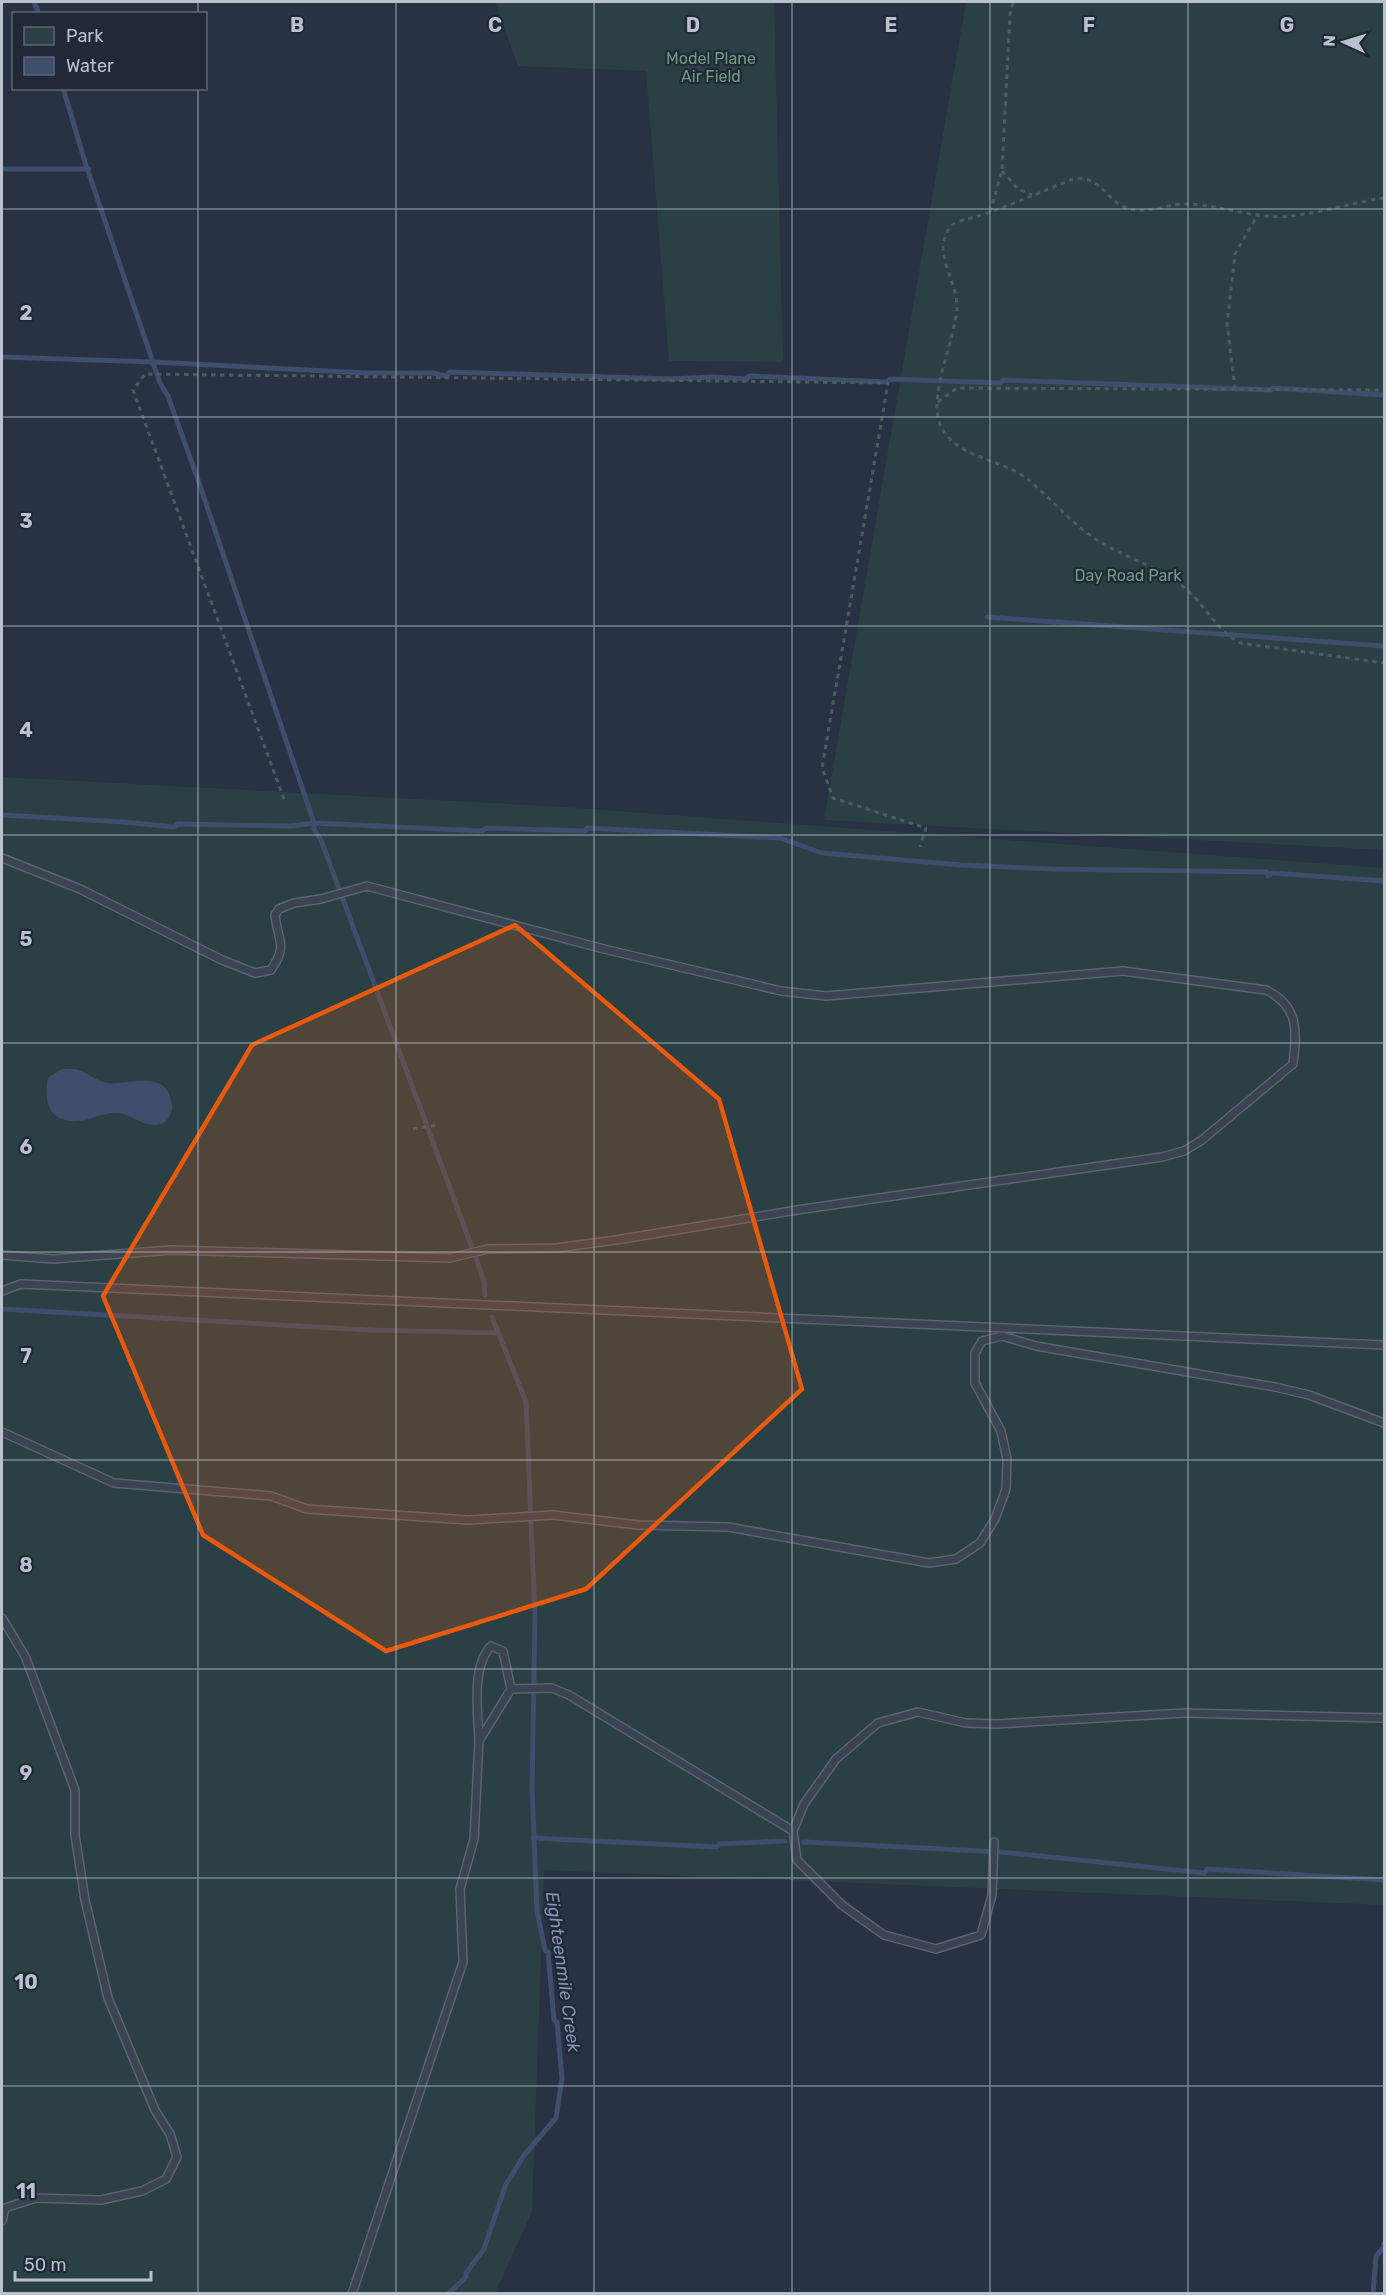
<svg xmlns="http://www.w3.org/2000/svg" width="1386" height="2295" font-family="Rubik,sans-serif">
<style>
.green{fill:#2a4044}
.water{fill:#3e4e6c}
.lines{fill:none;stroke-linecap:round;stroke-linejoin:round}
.stream{stroke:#3e4e6c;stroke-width:5}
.lane-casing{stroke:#5b6270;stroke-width:10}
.path{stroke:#485d60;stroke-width:3;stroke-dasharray:4.5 4.5;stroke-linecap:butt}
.lane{stroke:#3c4453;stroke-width:7}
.marked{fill:#e8590c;fill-opacity:0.2;stroke:#e8590c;stroke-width:4.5;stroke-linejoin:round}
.grid{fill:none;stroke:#bac0cc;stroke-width:1.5;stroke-opacity:0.55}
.labels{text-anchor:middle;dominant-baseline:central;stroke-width:4.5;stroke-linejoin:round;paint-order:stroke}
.park-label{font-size:16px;fill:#719d7e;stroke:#212938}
.water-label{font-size:18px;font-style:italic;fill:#8294b2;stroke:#212938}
.grid-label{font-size:20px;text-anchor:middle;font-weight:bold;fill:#bac0cc;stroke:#212938;stroke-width:4.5;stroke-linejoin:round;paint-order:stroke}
</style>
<rect width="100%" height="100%" fill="#283243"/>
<path class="green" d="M495,2h279l9,360 -114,-1 -23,-290 -128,-5z
M966,2h418v848l-560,-30z
M2,777l562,30 820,61v1037l-840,-35 -12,342 -37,81h-493z"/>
<path class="water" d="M62,1069c4,0 9,0 13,0 12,3 22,13 34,14 20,2 54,-12 61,14 1,5 3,8 2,13 -2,6 -5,12 -11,14 -16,5 -29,-10 -43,-11 -15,-1 -26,7 -40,8 -29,2 -35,-20 -30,-43z"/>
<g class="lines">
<path class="stream" d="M34,2l5,12
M63,88l22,74 75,221 8,13 29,81 117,346v6l7,11 156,421 7,21 1,13
M2,169h87
M2,357l151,5 213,11h67l13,3 4,-4 221,7 42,-2 34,2 2,-3 138,6 3,-3 110,4 3,-3 268,10 2,-2 111,7
M987,617l397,29
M2,815l122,7 50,5 4,-3 113,2 23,-3 168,8 4,-3 99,3 2,-3 193,10 42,15 139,12 90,4 216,3 1,4 4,-3 112,8
M2,1309l368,21 129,3
M533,1838l184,9 2,-3 66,-3
M804,1842l197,10 204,21 2,-4 177,11
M448,2294l18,-17v-4l18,-24 22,-65 19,-30 31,-36 6,-40 -5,-56 -3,-2 -6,-68 -3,-2 -8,-39 -5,-122 3,-172 -9,-215 -34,-85
M1373,2294l3,-38 8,-9v-3"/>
<defs>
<path id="lane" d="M2,858l78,31 142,71 33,13 16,-3c17,-25 7,-28 4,-55l4,-6 15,-6 27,-4 46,-13 237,63 177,42 45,5 297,-25 143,19c33,16 31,41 27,74l-91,76 -18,11 -22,6 -365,53 -181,30 -59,8 -69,1 -38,9 -278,-8 -119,9 -51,-4
M2,1291l19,-7 1363,61
M2,1432l112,51 157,13 36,13 161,11 85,-5 85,10 90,2 201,36 27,-4 24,-16 15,-24 11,-30 1,-30 -6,-28 -26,-48v-30l7,-12 20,-5 34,10 239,41 34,8 75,28
M2,1618l23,38 50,134v45l10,65 23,98 47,112 15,24 7,23 -11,22 -24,12 -41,9 -65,-2 -31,10 -3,13
M511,1689l-8,-38 -12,-5c-20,21 -13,67 -12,95l32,-52 41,-1 17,7 224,136
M994,1842l-2,53 -11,40 -45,14 -52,-14 -42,-30 -45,-45 -4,-29 11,-27 32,-45 42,-36 40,-11 48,11 30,1 189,-11 199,5
M352,2294l111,-332 -3,-73 14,-50 5,-98"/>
</defs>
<use href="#lane" class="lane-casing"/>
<path class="path" d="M1002,171l16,18 14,6
M1384,198c-31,4 -62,15 -94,18 -36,4 -70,-12 -105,-12 -17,0 -34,8 -50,6 -31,-4 -28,-35 -62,-31 -32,13 -64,27 -97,38 -8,2 -20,4 -25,9 -21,26 7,54 6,82 -2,31 -29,88 -17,116 14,34 60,34 86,54 23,18 41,41 65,58 29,21 67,29 95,53 20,17 30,41 54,54l144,20
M990,212l12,-41 8,-157 3,-12
M1235,389l-8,-65 8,-70 22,-38
M938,402l19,-14 427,2
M284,799l-151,-409 12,-16 743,9 -66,385 11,30 93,30 -6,19
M413,1129l25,-4"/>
<use href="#lane" class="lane"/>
</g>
<path class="marked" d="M515,925l204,174 83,290 -216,200 -200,62 -183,-116 -100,-239 149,-251z"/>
<path class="grid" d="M198,2v12M396,2v2292M594,2v2292M792,2v2292M990,2v2292M1188,2v2292M198,88v2206M2,209h1382M2,417h1382M2,626h1382M2,835h1382M2,1043h1382M2,1252h1382M2,1460h1382M2,1669h1382M2,1878h1382M2,2086h1382"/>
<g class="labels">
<g class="park-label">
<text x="711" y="58">Model Plane<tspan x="711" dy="18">Air Field</tspan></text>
<text x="1128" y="575">Day Road Park</text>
</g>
<g class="water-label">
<text transform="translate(563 1972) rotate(82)">Eighteenmile Creek</text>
</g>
</g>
<g class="grid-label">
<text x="297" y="32">B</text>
<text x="495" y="32">C</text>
<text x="693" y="32">D</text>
<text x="891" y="32">E</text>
<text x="1089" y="32">F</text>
<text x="1287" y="32">G</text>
<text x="26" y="320">2</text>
<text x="26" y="528">3</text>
<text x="26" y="737">4</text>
<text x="26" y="946">5</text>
<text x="26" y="1154">6</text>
<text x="26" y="1363">7</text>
<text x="26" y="1572">8</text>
<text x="26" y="1780">9</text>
<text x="26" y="1989">10</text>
<text x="26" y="2198">11</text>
</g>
<rect width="1386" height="2295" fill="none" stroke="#bac0cc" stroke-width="6"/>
<rect x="12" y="12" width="195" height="78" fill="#212938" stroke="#5e6573" stroke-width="1.5"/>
<rect x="24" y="27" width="30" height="18" fill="#2a4044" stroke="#5e6573" stroke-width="1.5"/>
<text x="66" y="42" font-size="18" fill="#bac0cc">Park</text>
<rect x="24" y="57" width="30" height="18" fill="#3e4e6c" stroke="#5e6573" stroke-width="1.5"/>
<text x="66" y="72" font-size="18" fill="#bac0cc">Water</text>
<g transform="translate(1344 42) rotate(274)" stroke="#212938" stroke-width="4.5" paint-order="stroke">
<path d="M0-4.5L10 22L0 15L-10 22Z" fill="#bac0cc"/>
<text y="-9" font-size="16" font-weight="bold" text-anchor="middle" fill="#bac0cc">N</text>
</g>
<path d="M15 2271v9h136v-9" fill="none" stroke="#bac0cc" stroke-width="3"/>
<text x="24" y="2271" font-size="18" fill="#bac0cc" stroke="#212938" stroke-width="4.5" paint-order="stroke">50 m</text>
</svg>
